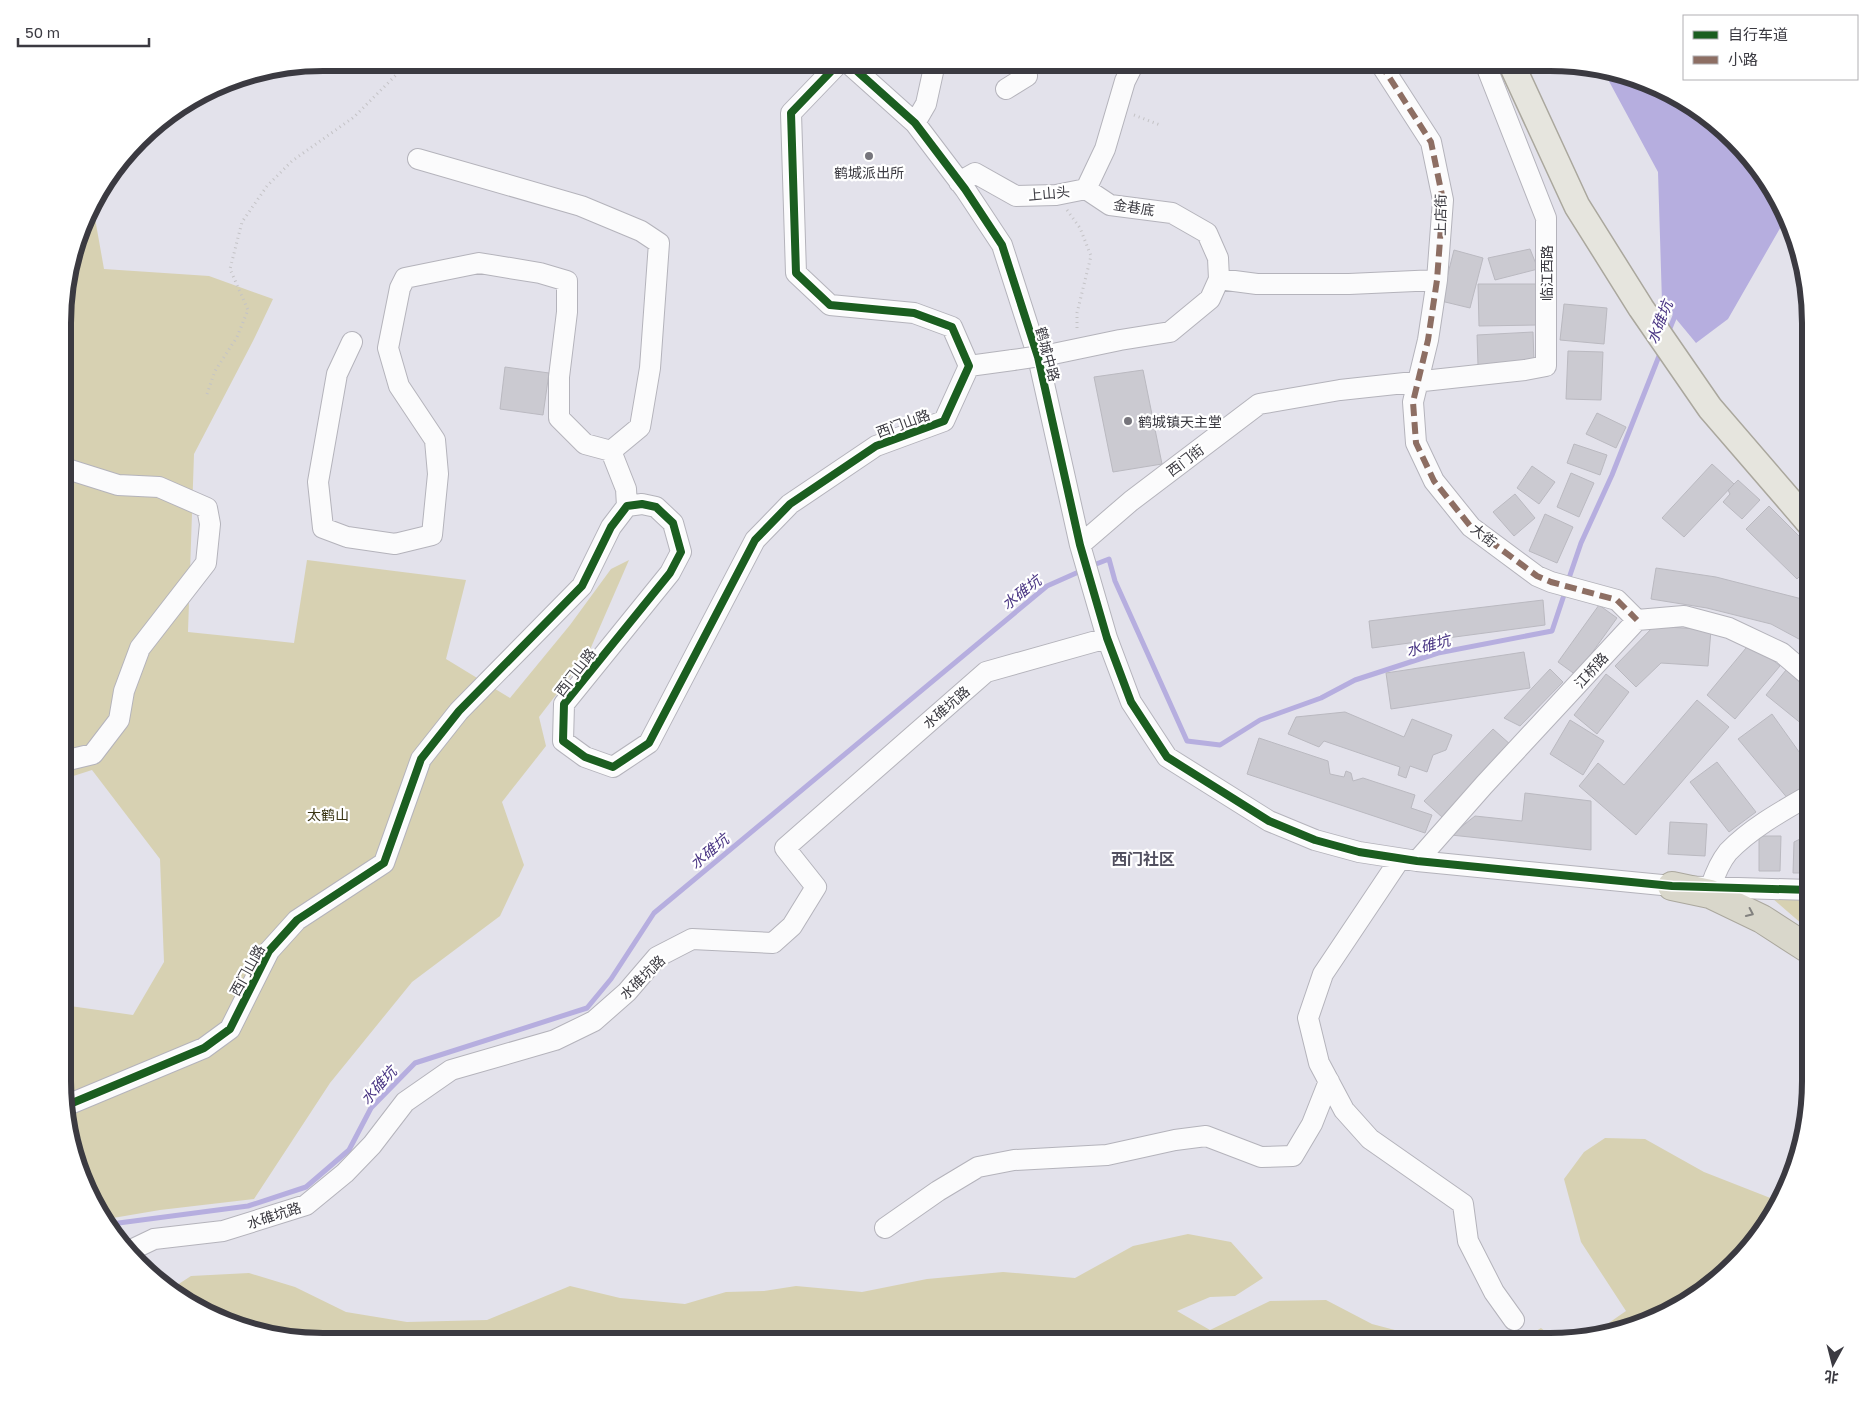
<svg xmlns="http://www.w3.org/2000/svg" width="1873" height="1404" font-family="'Golos Text','Noto Sans SC',sans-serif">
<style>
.green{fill:#d7d1b2}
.water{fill:#b6aedf}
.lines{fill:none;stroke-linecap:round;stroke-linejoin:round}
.stream{stroke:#b6aedf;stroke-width:5}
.building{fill:#cbcad1;stroke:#bab9c0}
.minor-casing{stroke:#b4b3bb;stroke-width:22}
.major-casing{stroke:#aaa79d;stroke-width:28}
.highway-casing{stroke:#aaa79d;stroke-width:30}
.path{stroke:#c4c3c6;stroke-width:3;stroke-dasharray:1 4;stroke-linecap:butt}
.minor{stroke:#fbfbfc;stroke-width:20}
.major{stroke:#e6e5de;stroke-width:25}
.highway{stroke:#d9d7cb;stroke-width:28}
.minor-bridge-casing{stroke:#b4b3bb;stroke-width:22;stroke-linecap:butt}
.minor-bridge{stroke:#fbfbfc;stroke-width:20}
.quiet{stroke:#8d6e63;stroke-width:6;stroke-dasharray:12 6;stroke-linecap:butt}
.cycleway-casing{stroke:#fff;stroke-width:11}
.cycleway{stroke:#1b5e20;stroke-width:8}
.oneway{stroke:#82817f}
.poi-dot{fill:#76757c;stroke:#fff;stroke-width:2}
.labels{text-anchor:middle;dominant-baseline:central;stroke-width:4.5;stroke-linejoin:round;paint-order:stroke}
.poi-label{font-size:14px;fill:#3b3a41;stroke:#fff}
.street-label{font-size:14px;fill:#3b3a41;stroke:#fff}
.park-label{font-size:14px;fill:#393413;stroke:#fff}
.water-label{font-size:15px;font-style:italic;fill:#493583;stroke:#fff}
.quarter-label{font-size:16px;font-weight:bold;fill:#52505f;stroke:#fff}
.rim{fill:none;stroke:#3b3a41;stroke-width:6}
</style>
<rect width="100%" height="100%" fill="#e3e2eb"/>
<path class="green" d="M93,207l11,62 105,7 64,23 -20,42 -59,113 -6,178 106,11 13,-83 159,20 -20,79 64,39 60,-73 41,-56 18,-9 -40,92 -50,65 7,29 -44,56 22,63 -24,51 -88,66 -82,101 -76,116 -94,11 -53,9 -17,-23 -27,-98v-93l70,10 31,-53 -4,-103 -68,-89 -28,9 1,-490z
M1772,898l38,3v30z
M1605,1138l40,1 59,33 74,29 -32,51 -81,63 -64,21 -14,2 39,-27 -45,-69 -17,-63 20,-27z
M1188,1234l43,8 32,36 -28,18 -25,1 -33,14 33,19 60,-29 56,-1 46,24 57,15 18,2h-1140l-83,-19 -53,-33 20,-13 58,-3 46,14 51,25 61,10 80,-2 83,-34 50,12 65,6 41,-12 38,-1 32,-5 66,6 65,-13 76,-7 72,6 58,-32z
M1541,1328l16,13h-37z"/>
<path class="water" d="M1604,72l45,10 72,45 63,81 3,8 -59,103 -32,24 -34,-41 -4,-130z"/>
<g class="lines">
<path class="stream" d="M1668,333l9,-22
M1091,566l18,-7 6,22 72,160 33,4 40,-25 61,-22 34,-18 83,-27 114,-22 14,-42
M1568,581l13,-38 31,-68 49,-124
M111,1224l137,-18 58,-19 43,-37 22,-42 44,-45 172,-55 24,-29 43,-66 393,-327 36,-16"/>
</g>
<path class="building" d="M1530,249l8,20 -43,11 -7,-22z
M1454,250l29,8 -13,50 -29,-7z
M1478,284h59v41l-58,1z
M1564,304l43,4 -3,36 -44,-4z
M1533,332l1,30 -56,3 -1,-30z
M1568,351l35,1 -2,48 -35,-1z
M505,367l44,6 -6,42 -43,-6z
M1143,370l19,94 -49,8 -19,-95z
M1597,413l29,14 -10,21 -30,-14z
M1574,444l33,11 -7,20 -33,-12z
M1712,464l22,20 -50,53 -22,-19z
M1532,466l23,16 -16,22 -22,-16z
M1571,473l23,10 -15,34 -22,-10z
M1738,480l22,20 -18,19 -19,-17 7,-8 -2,-4z
M1515,494l20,24 -21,18 -21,-24z
M1769,506l41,41v19l-13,13 -51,-50z
M1545,514l28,13 -16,36 -28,-12z
M1656,568l60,9 86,22 8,6v40l-39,-21 -64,-16 -56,-9z
M1543,600l2,25 -173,23 -3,-27z
M1599,605l18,13 -41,57 -18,-13z
M1654,626l57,4 -3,36 -47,-3 -25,24 -21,-21z
M1751,642l29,24 -45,53 -28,-24z
M1524,652l6,36 -139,21 -5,-36z
M1550,669l13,13 -43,44 -16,-8z
M1786,670l24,19v37l-2,3 -42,-34z
M1606,674l23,18 -32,42 -23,-19z
M1697,700l32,27 -93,108 -57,-49 19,-23 26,22z
M1345,712l59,25 8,-18 40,16 -6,15 -13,5 -6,17 -17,-6 -4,12 -8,-3 2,-8 -76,-26 -5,6 -31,-13 8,-17z
M1772,714l30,42 8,-6v36l-21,14 -51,-61z
M1570,720l34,21 -21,34 -33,-21z
M1493,729l18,16 -69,72 -18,-16z
M1259,738l69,23 2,13 14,3 2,-6 5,2 2,8 10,-3 52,17 -4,13 21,7 -7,18 -178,-59z
M1717,762l39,50 -27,20 -39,-50z
M1525,793l66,8v49l-140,-15 24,-19 47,5z
M1670,822l37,2 -2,32 -37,-2z
M1810,834v39h-17l1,-31z
M1759,836h22l-1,35h-21z"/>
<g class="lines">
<defs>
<path id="minor" d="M848,63l67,60 50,66 37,56 36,112 42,188 27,93 24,64 36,55 102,64 46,19 44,12 58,9 255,25 138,4
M1380,63l51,79 12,58 -6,80 -9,60 -15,62 3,41 18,38 37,46 66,49 14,6 66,18 20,20
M1006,89l21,-13 -6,-13
M915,123l11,-19 9,-41
M959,182l16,-9 41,23 40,-1 30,-6
M1219,279l38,5h92l88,-4
M352,342l-15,32 -19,108 5,46 24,9 48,7 37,-9 6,-61 -3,-34 -36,-54 -11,-38 12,-60 5,-10 74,-15 61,10 27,8v31l-8,65v41l26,26 26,7 29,-24 10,-59 9,-125 -18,-12 -60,-25 -163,-47
M1053,354l67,-14 50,-8 40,-33 9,-20 -1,-21 -11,-25 -35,-20 -62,-8 -24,-16 19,-40 20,-68 9,-18
M969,366l44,-6
M611,451l15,38 1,17
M1080,545l51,-44 128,-97 81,-14 185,-20 21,-4v-148l-61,-155
M64,761l29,-7 26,-34 5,-29 16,-43 66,-85 4,-39 -3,-16 -48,-21 -41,-2 -54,-17
M1400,859l-77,115 -15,44 11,45 25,47 26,29 93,65 5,37 26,51 20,28
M1417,861l67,-76 153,-165 47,-4 45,12 53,25 28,24
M1711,886c4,-12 9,-24 17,-34 23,-24 54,-41 82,-57
M65,1106l139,-58 26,-19 39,-78 28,-31 87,-57 37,-104 38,-48 123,-125 29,-59 16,-21 15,-2 14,3 17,16 8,29 -11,21 -106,131 -1,37 22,16 28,10 36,-24 106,-203 35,-36 86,-58 68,-25 25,-55 -17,-39 -38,-14 -84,-8 -34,-32 -5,-160 48,-50
M885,1228l53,-37 40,-24 36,-7 93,-5 68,-15 31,-4 55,21 32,-1 19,-32 17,-43
M131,1250l23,-11 69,-8 83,-26 39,-32 27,-28 33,-43 46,-32 104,-30 39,-19 33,-29 30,-35 35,-18 81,4 19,-17 24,-39 -31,-39 201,-176 121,-34"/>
<path id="major" d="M1511,63l66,143 64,102 69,100 100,116"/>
<path id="highway" d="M1672,886l38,8 52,25 48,31"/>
</defs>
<use href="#minor" class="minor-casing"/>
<use href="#major" class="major-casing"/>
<use href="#highway" class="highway-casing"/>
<path class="path" d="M1134,115l26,10
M1067,210l13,18 11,28 -14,57v18
M207,394l8,-23 22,-34 11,-27 -18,-41 12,-47 25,-36 25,-25 62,-44 46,-46 1,-8"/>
<use href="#minor" class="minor"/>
<use href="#major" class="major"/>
<use href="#highway" class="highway"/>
<defs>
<path id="minor-bridge" d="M1013,360l40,-6"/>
</defs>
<use href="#minor-bridge" class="minor-bridge-casing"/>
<use href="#minor-bridge" class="minor-bridge"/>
<path class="quiet" d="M1380,63l51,79 12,58 -6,80 -9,60 -15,62 3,41 18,38 37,46 66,49 14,6 66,18 20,20"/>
<defs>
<path id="cycleway" d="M848,63l67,60 50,66 37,56 36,112 42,188 27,93 24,64 36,55 102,64 46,19 44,12 58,9 255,25 138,4
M65,1106l139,-58 26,-19 39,-78 28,-31 87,-57 37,-104 38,-48 123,-125 29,-59 16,-21 15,-2 14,3 17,16 8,29 -11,21 -106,131 -1,37 22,16 28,10 36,-24 106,-203 35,-36 86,-58 68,-25 25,-55 -17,-39 -38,-14 -84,-8 -34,-32 -5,-160 48,-50"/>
</defs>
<use href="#cycleway" class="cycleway-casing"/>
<use href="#cycleway" class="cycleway"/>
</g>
<defs><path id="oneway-chevron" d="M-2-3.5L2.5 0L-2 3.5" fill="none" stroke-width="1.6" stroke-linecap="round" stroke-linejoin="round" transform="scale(1.25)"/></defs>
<use class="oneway" href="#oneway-chevron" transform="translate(1750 913) rotate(25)"/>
<g class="poi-dot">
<circle cx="869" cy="156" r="5"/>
<circle cx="1128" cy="421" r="5"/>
</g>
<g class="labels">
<g class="poi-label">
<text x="869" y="172">鹤城派出所</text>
<text x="1138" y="421" text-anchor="start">鹤城镇天主堂</text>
</g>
<g class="street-label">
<text transform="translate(1049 193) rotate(-5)">上山头</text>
<text transform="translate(1134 207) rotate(9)">金巷底</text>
<text transform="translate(1440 215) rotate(-89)">上店街</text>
<text transform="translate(1546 273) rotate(-90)">临江西路</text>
<text transform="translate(1048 354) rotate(75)">鹤城中路</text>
<text transform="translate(903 423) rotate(-20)">西门山路</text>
<text transform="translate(1185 460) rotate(-37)">西门街</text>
<text transform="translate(1484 535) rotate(39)">大街</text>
<text transform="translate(1591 670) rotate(-48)">江桥路</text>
<text transform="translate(575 672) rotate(-52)">西门山路</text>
<text transform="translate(946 707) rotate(-41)">水碓坑路</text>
<text transform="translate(247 970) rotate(-61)">西门山路</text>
<text transform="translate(642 977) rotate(-44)">水碓坑路</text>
<text transform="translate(274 1215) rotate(-18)">水碓坑路</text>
</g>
<g class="park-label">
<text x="328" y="814">太鹤山</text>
</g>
<g class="water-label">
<text transform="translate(1659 322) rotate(-68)">水碓坑</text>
<text transform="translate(1021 592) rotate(-38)">水碓坑</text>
<text transform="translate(1428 645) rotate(-15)">水碓坑</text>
<text transform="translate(709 851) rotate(-40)">水碓坑</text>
<text transform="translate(378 1085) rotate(-48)">水碓坑</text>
</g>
<g class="quarter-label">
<text x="1143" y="859">西门社区</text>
</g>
</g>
<path d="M0 0H1873V1404H0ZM323 71H1550A252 252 0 0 1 1802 323V1081A252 252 0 0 1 1550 1333H323A252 252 0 0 1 71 1081V323A252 252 0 0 1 323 71Z" fill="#fff" fill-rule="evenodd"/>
<path class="rim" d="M323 71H1550A252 252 0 0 1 1802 323V1081A252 252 0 0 1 1550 1333H323A252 252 0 0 1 71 1081V323A252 252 0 0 1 323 71Z"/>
<rect x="1683" y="15" width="175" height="65" fill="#ffffff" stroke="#b1b0b3"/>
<rect x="1693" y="31" width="25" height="8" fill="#1b5e20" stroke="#b1b0b3"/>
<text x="1728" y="40" font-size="15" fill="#3b3a41">自行车道</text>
<rect x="1693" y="56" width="25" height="8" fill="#8d6e63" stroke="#b1b0b3"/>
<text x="1728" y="65" font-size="15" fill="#3b3a41">小路</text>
<g transform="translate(1833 1364) rotate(187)" stroke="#ffffff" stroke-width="4" paint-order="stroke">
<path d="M0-4L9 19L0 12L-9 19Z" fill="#3b3a41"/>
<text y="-8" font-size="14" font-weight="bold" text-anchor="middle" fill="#3b3a41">北</text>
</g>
<path d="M18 38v8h131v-8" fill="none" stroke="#3b3a41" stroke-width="2.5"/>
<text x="25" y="38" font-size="15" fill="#3b3a41" stroke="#ffffff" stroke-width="4" paint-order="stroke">50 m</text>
</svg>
